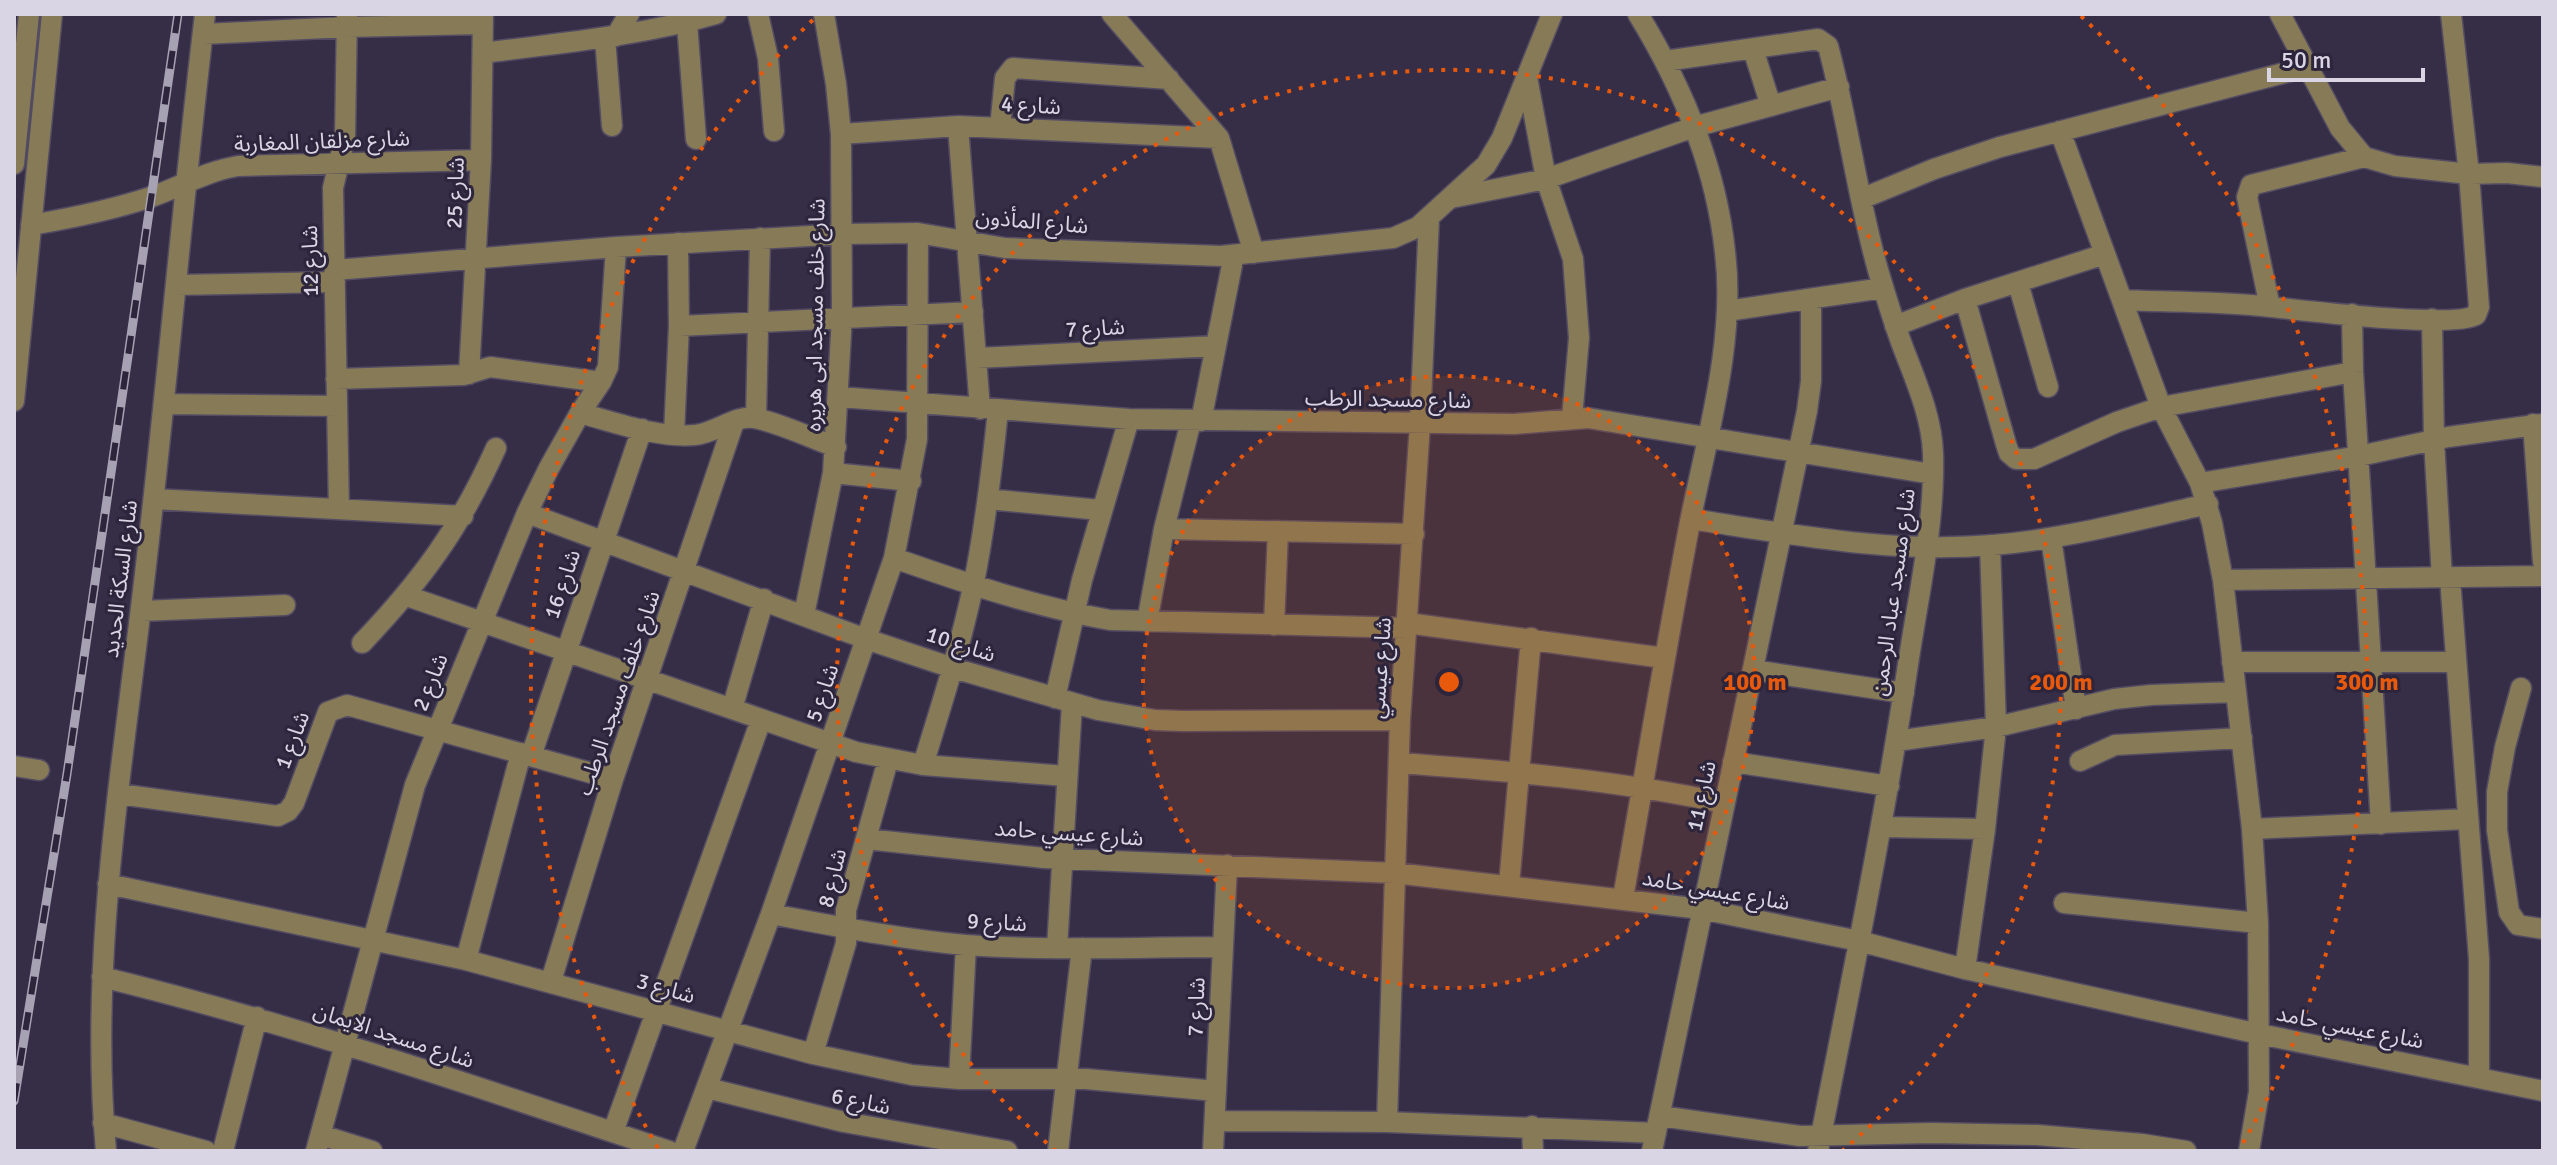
<svg xmlns="http://www.w3.org/2000/svg" width="2557" height="1165" font-family="Signika,'Noto Sans Arabic',sans-serif">
<style>
.lines{fill:none;stroke-linecap:round;stroke-linejoin:round}
.minor-casing{stroke:#534c62;stroke-width:23}
.minor{stroke:#867a57;stroke-width:20}
.rail-casing{stroke:#a7a2b3;stroke-width:9}
.rail{stroke:#2c253c;stroke-width:6;stroke-dasharray:18;stroke-linecap:butt}
.ring{fill:none;stroke:#e8590c;stroke-width:4;stroke-dasharray:4 8}
.labels{text-anchor:middle;dominant-baseline:central;stroke-width:6;stroke-linejoin:round;paint-order:stroke}
.street-label{font-size:22px;fill:#d9d5e4;stroke:#2c253c}
.centre{fill:#e8590c;stroke:#2c253c;stroke-width:4}
.ring-label{font-size:24px;text-anchor:middle;font-weight:bold;fill:#e8590c;stroke:#2c253c;stroke-width:6;stroke-linejoin:round;paint-order:stroke}
</style>
<rect width="100%" height="100%" fill="#362e46"/>
<g class="lines">
<defs>
<path id="minor" d="M758,14l10,44 6,73
M1112,14l107,124 35,115
M2280,14l60,114 24,29 31,9 74,8 38,-1 36,4
M687,23l9,116
M203,34l144,-7 136,-3
M616,36l13,-22
M605,38l7,88
M1753,49l18,57
M483,53c78,-10 157,-17 233,-39
M1665,61l153,-22 10,7c20,74 29,150 50,224 8,27 16,54 26,80 13,34 28,68 29,104 2,68 -14,138 -24,204 -25,166 -59,329 -91,493
M1527,77l19,102 27,80 6,79 -7,80
M958,126l22,283
M1000,128l5,-50 8,-10 156,11
M2060,131l101,276 39,76 12,40 11,57 29,249 6,94 1,169 -10,59
M841,134l117,-8 261,12
M14,164l15,-150
M1451,198l95,-19 148,-52 145,-40
M1861,199l73,-30 66,-22 307,-80
M31,225c41,-7 81,-15 120,-28 29,-10 56,-26 87,-31l243,-6
M335,270l281,-23 228,-13 74,-1 87,15 216,8 172,-18 25,-11 68,-62 16,-27 50,-124
M2018,283l30,104
M176,285l159,-3
M1965,299l41,145 3,9 7,6h18l83,-37 44,-15 192,-35
M2122,300c43,2 86,1 129,5 38,3 200,25 225,10l3,-8 -10,-133 -18,-160
M2270,307l-23,-110 4,-12 113,-28
M1727,311l156,-23
M2352,314l1,58 28,452
M2432,319l2,121 8,138
M679,326l294,-14
M1895,326l70,-27 140,-45
M976,358l240,-12
M469,374l12,-214 2,-146
M336,379l128,-4 26,-8 111,15
M839,397l290,22 385,5 74,-6 344,56
M14,401l38,-387
M164,404l173,2
M580,413c37,10 77,25 115,22 21,-2 40,-20 59,-17 27,5 56,20 82,29
M756,418l4,-180
M1201,421l33,-166
M2533,424l10,138
M674,434l5,-108 -1,-83
M833,473l78,8
M2200,483l159,-27 89,-19 95,-13
M154,499l309,17
M988,499l112,11
M339,509l-6,-321 12,-51 2,-123
M527,513l339,126 87,29 145,42 57,10 28,1 217,-1
M1691,519c100,15 200,35 302,26 73,-6 143,-25 215,-41
M1164,529l250,5
M2051,538l25,171
M894,558c71,25 142,49 216,62l297,8
M2450,578l29,381v118
M2223,580l320,-4
M407,596l449,156 67,13 143,11
M141,611l144,-6
M804,615l29,-142 9,-156 -1,-183 -5,-50 -12,-70
M1147,622l17,-93 27,-108
M1407,623l257,35
M1274,625l4,-94
M362,643c60,-63 98,-115 134,-195
M2232,662h224
M1753,670l151,23
M2521,688l-16,59 -8,45v38l12,82 9,13 25,4
M1055,698l27,-118 47,-161
M732,709l32,-110
M1896,741l100,-14 118,-28 37,-4 85,-3
M531,756l111,-327
M2080,761l35,-16 127,-7
M1733,762l156,24
M1399,763c111,8 216,17 325,40
M923,765c18,-59 37,-117 50,-178 12,-58 19,-118 25,-177
M14,766l25,4
M119,794l159,22 10,-5 6,-8 34,-91 19,-7 266,74
M1883,827l102,2
M2252,829l215,-10
M866,839l178,19 351,15 306,36 158,32 106,28 294,65 284,57
M108,884l358,76 347,94 99,21 47,4h127l130,12
M1509,885l22,-247
M1623,898c22,-125 43,-251 67,-376 17,-85 46,-183 35,-270 -9,-85 -43,-166 -87,-238
M2064,903l194,20
M771,914c64,12 128,25 194,31 85,6 172,2 257,2
M1057,948l15,-244
M466,960l55,-207
M1965,969l20,-140 11,-102 -6,-182
M102,977c192,47 379,111 567,174
M551,981l62,-202 121,-357
M813,1054l33,-111v-33l42,-150
M959,1079l7,-134
M707,1088l137,34 163,29
M1660,1116l140,20 131,-3 106,2 105,9 44,7
M1215,1121l172,1 269,11
M1387,1122l13,-402 20,-296 9,-206
M103,1123l103,28
M1532,1126l1,25
M613,1132l148,-412
M321,1135l51,16
M106,1151c-17,-188 15,-374 37,-560 23,-192 39,-385 62,-577
M223,1151l34,-134
M316,1151l99,-366 112,-272 22,-45 31,-55 21,-31 7,-15 8,-120
M683,1151l88,-237 123,-356 23,-119 1,-206
M1058,1151l24,-203
M1213,1151l14,-286
M1652,1151l155,-740 4,-30v-82"/>
</defs>
<use href="#minor" class="minor-casing"/>
<use href="#minor" class="minor"/>
<defs>
<path id="rail" d="M14,1101l53,-327 111,-760"/>
</defs>
<use href="#rail" class="rail-casing"/>
<use href="#rail" class="rail"/>
</g>
<circle cx="1449" cy="682" r="306" fill="#e8590c" fill-opacity=".12"/>
<g class="ring">
<circle cx="1449" cy="682" r="306"/>
<path d="M1056 1151A612 612 0 1 1 1842 1151"/>
<path d="M658 1148A918 918 0 0 1 817 16M2081 16A918 918 0 0 1 2240 1148"/>
</g>
<g class="labels">
<g class="street-label">
<text transform="translate(1031 105) rotate(3)">شارع 4</text>
<text transform="translate(322 141) rotate(-2)">شارع مزلقان المغاربة</text>
<text transform="translate(455 193) rotate(-88)">شارع 25</text>
<text transform="translate(1032 221) rotate(5)">شارع المأذون</text>
<text transform="translate(310 261) rotate(-91)">شارع 12</text>
<text transform="translate(815 315) rotate(-89)">شارع خلف مسجد ابى هريره</text>
<text transform="translate(1095 328) rotate(-3)">شارع 7</text>
<text transform="translate(1388 399) rotate(1)">شارع مسجد الرطب</text>
<text transform="translate(120 579) rotate(-83)">شارع السكة الحديد</text>
<text transform="translate(562 584) rotate(-71)">شارع 16</text>
<text transform="translate(1893 592) rotate(-82)">شارع مسجد عباد الرحمن</text>
<text transform="translate(961 644) rotate(18)">شارع 10</text>
<text transform="translate(1380 668) rotate(-86)">شارع عيسي</text>
<text transform="translate(430 682) rotate(-68)">شارع 2</text>
<text transform="translate(618 693) rotate(-71)">شارع خلف مسجد الرطب</text>
<text transform="translate(822 693) rotate(-71)">شارع 5</text>
<text transform="translate(292 740) rotate(-69)">شارع 1</text>
<text transform="translate(1701 796) rotate(-78)">شارع 11</text>
<text transform="translate(1069 833) rotate(4)">شارع عيسي حامد</text>
<text transform="translate(832 878) rotate(-76)">شارع 8</text>
<text transform="translate(1716 890) rotate(10)">شارع عيسي حامد</text>
<text transform="translate(997 922) rotate(3)">شارع 9</text>
<text transform="translate(666 988) rotate(16)">شارع 3</text>
<text transform="translate(1196 1007) rotate(-88)">شارع 7</text>
<text transform="translate(2350 1027) rotate(11)">شارع عيسي حامد</text>
<text transform="translate(394 1035) rotate(18)">شارع مسجد الايمان</text>
<text transform="translate(861 1101) rotate(12)">شارع 6</text>
</g>
</g>
<circle cx="1449" cy="682" r="12" class="centre"/>
<g class="ring-label">
<text x="1755" y="690">100 m</text>
<text x="2061" y="690">200 m</text>
<text x="2367" y="690">300 m</text>
</g>
<rect width="2557" height="1165" fill="none" stroke="#d9d5e4" stroke-width="32"/>
<path d="M2269 68v12h154v-12" fill="none" stroke="#d9d5e4" stroke-width="4"/>
<text x="2281" y="68" font-size="24" fill="#d9d5e4" stroke="#2c253c" stroke-width="6" paint-order="stroke">50 m</text>
</svg>
